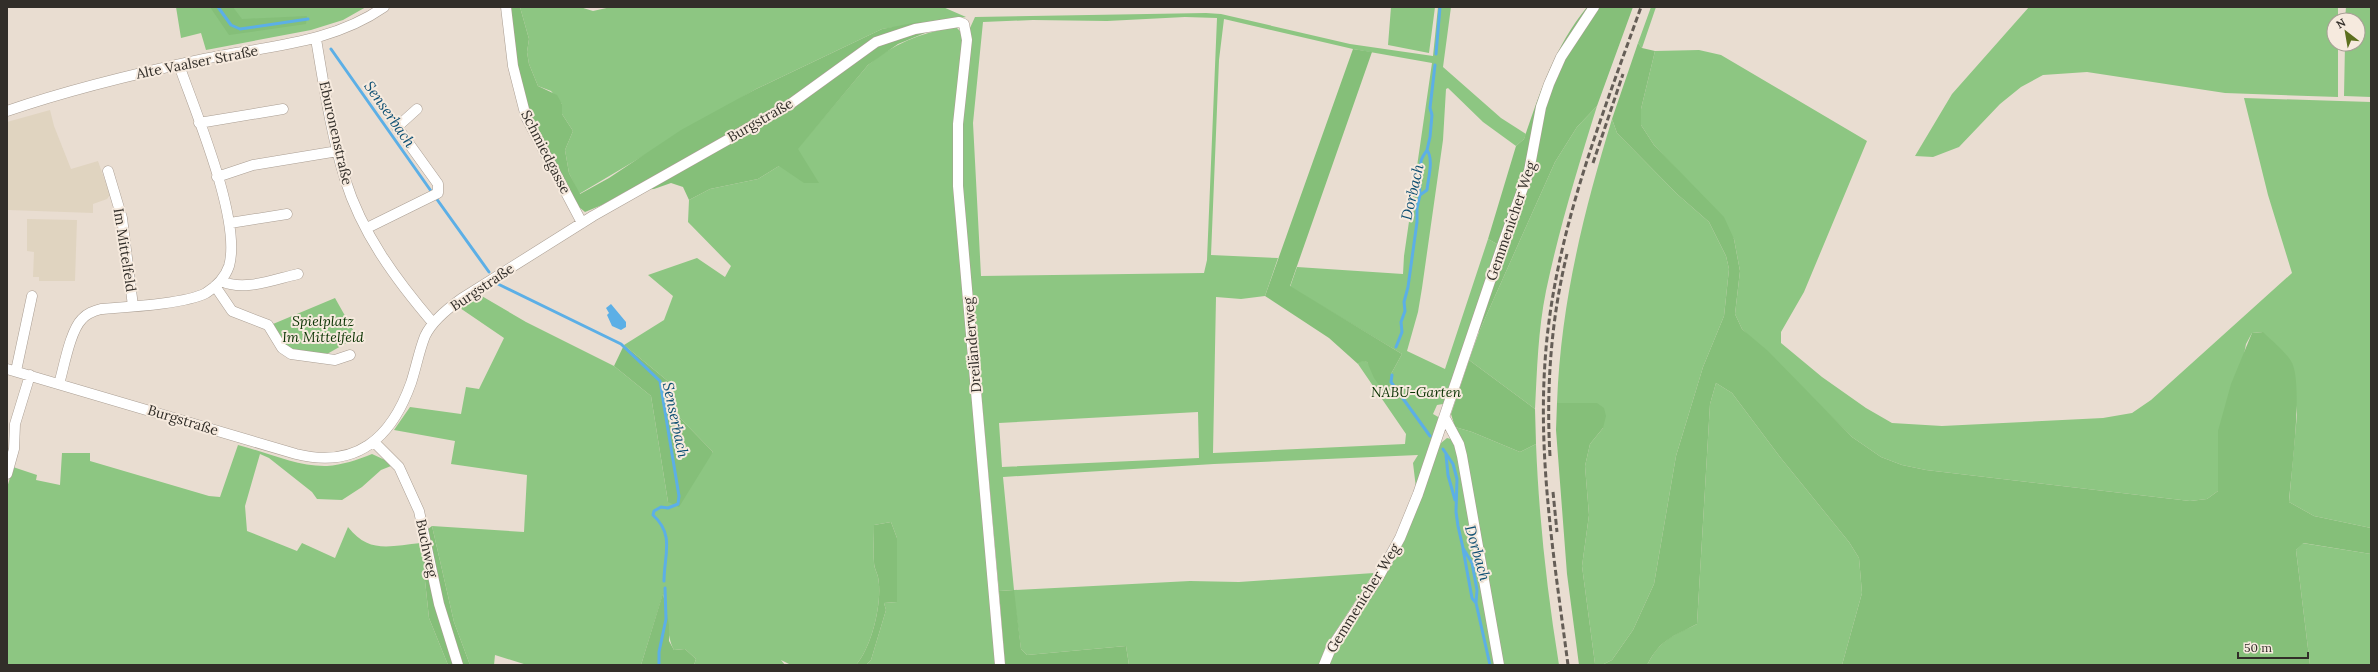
<svg xmlns="http://www.w3.org/2000/svg" width="2378" height="672" font-family="Lora,serif">
<style>
.education{fill:#e0d4c0}
.green{fill:#8dc682;fill-rule:evenodd}
.forest{fill:#85bf79}
.water{fill:#5cafe6}
.lines{fill:none;stroke-linecap:round;stroke-linejoin:round}
.stream{stroke:#5cafe6;stroke-width:3}
.minor-casing{stroke:#aa9e93;stroke-width:11}
.minor{stroke:#fff;stroke-width:10}
.rail{stroke:#655e57;stroke-width:3;stroke-dasharray:6 3;stroke-linecap:butt}
.labels{text-anchor:middle;dominant-baseline:central;stroke-width:4;stroke-linejoin:round;paint-order:stroke}
.street-label{font-size:14px;fill:#322e29;stroke:#f6eade}
.park-label{font-size:14px;font-style:italic;fill:#0b3303;stroke:#f6eade}
.water-label{font-size:15px;font-style:italic;fill:#0d4f73;stroke:#f6eade}
</style>
<rect width="100%" height="100%" fill="#e9ddd1"/>
<path class="education" d="M50,110l4,16 17,43 27,-8 12,34 -3,4 -14,5v9l-85,-3 -1,-88z
M27,219l50,1 -2,61h-36v-4h-6l1,-25 -7,-1z"/>
<path class="green" d="M176,7h190l-23,13 -32,10 -105,20 -5,-17 -20,5z
M520,7h60l13,4 18,-4h332l23,10 -84,12 -126,60 -177,105 -10,-21 -4,-23 8,-19 -11,-17v-10l-11,-13 -13,-5 -9,-22 -2,-12 2,-13z
M1391,7h44l-6,46 -41,-8z
M1438,7h13l-8,60 58,51 25,16 -2,5 -8,7 -33,-24 -35,-34 -2,1 -3,51 -21,148 -4,24 -11,39 38,18 43,-130 9,5 -35,113 -19,47 -6,1 -4,9 7,4 -24,70 -3,-25 5,-8 -204,9 -211,13 11,113 176,-9 49,1 135,-9 -48,73 -7,19h-190l-3,-19 -99,9 -6,-6 -8,-59 -14,1 -37,-412v-54l8,-97 5,-11 231,-4 15,1 129,30 83,12zM1185,17l32,1 -10,242 -3,13 -223,3 -8,-153 10,-101 50,-2 74,1zM1224,19l129,30 79,14 -28,193 -1,18 -106,-7 -7,20 112,67 -11,20 -22,-9 -2,-3 -5,-2 -4,4 48,70 -1,10 -192,9 3,-156 25,2 24,-3 13,-38 -67,-3 8,-195zM1198,412l1,46 -197,9 -3,-44z
M1651,7h5l-14,41 -4,-5z
M2029,7h309v13h-4v24h4v53l-113,-4 -138,-21 -44,3 -22,12 -21,17 -41,43 -26,10 -18,-1 37,-62z
M2346,7h25v90l-27,-1 1,-52h13v-24h-13z
M952,28h5l6,6 -7,91 40,540h-130l5,-5 15,-50 -2,-7 13,-1v-64l-6,-16 -17,3c0,13 -1,25 0,38 0,5 3,9 4,14 5,24 -6,70 -22,88h-65l-10,-5 4,5h-91l2,-6 -11,-10 -11,1c-8,-14 -6,-39 -11,-56l-22,71h-114l-32,-10 -1,10h-24l-16,-43 -22,-96 92,6 3,-57 -76,-11 4,-23 -61,-11 16,-23 51,7 5,-27 13,2 25,-51 -44,-30 20,-13 46,27 88,44 37,30 17,106 45,-50 -35,-36 -9,-34 -45,-37 40,-25 9,-24 -25,-21 49,-17 28,19 6,-11 -43,-44 1,-22 21,-11 48,-10 29,-18 81,-96c24,-20 53,-33 84,-37z
M1699,50l22,5 146,86 -63,151 -23,40v11l41,34 44,31 26,15 50,3 161,-8 29,-5 19,-13 141,-127 -24,-78 -24,-97 127,4v426l-57,-12 -25,-14 8,-88 -6,-52 -29,-30 -10,1 -6,11 -28,147 -11,8 -17,2 -264,-31 -24,-5 -21,-8 -29,-20 -110,-108 -7,-15 5,-43 -6,-32 -53,-65 -27,-29 -13,-20v-16l14,-58z
M1597,106c-19,61 -38,123 -51,185 -8,39 -9,79 -11,118l-66,-49 10,-28 76,-170 22,-35z
M1612,119l5,14 60,61 32,28 17,34 3,13 -5,47 -21,51 -27,89 -22,128 -21,46 -21,30 -10,5 -7,-1 -13,-98 7,-51 -4,-49 5,-22 13,-16 -46,-25c4,-101 26,-188 55,-284z
M335,298l22,39 -30,17 -33,-2 -7,-4 -14,-24z
M1716,383l16,10 48,64 69,85 10,16 3,35 -20,72h-195c14,-26 25,-29 50,-41l13,-220z
M1455,427l17,5 48,20 16,-8c3,75 11,147 23,221h-55l-41,-219z
M1447,438l4,1 5,5 41,221h-169l5,-14 25,-37 83,-171z
M238,445c28,7 60,22 89,21 15,-1 30,-6 45,-12l13,6 6,6 -10,4 -19,17 -20,13 -25,-1 -5,-7 -43,-34 -9,-4 -15,52 2,25 50,20 5,-8 33,15 13,-31c21,27 42,19 73,16l8,75 19,47h-441v-177l6,-21 24,8 -1,5 24,5 2,-32h28v8l119,35 11,1z
M2302,543l69,11v111h-61l-14,-115z"/>
<path class="forest" d="M210,7h23l9,12 65,-3 -1,8 -77,11z
M510,7h10l9,32 -2,13 2,12 9,22 19,9 5,9v10l11,17 -8,19 4,23 11,21 29,-16 72,-48 75,-41 126,-60 36,-7 6,1 6,8 -32,13 -30,21 -70,84 21,34h-15l-25,-17 -21,13 -48,10 -21,11 -6,-13 -12,-4 -17,6 -27,2 -25,14 -17,7 -6,-5c-13,-24 -36,-58 -45,-83 -14,-37 -21,-78 -24,-117z
M1587,7h46l-36,99 -20,21 -22,35 -76,170 -8,-3 26,-85 -9,-5 28,-93 8,-7c16,-47 31,-93 63,-132z
M1638,43l4,5 13,3 -14,58v16l13,20 70,72 10,22 6,32 -5,43 7,15 26,22 84,86 29,20 21,8 24,5 264,31 17,-2 11,-8v-60l13,-47 21,-51 11,-1c9,9 21,18 28,29 13,20 0,114 -2,141l25,14 57,12v26l-68,-11 -7,7 14,115h-468l20,-72 -3,-35 -10,-16 -69,-85 -48,-64 -16,-10 -6,21 -13,220c-25,13 -36,15 -50,41h-45l10,-5 21,-30 21,-46 22,-128 27,-89 21,-51 5,-47 -3,-13 -17,-34 -32,-28 -60,-61 -5,-14z
M1353,49l19,3 -82,234 112,68 -11,20 -4,22 -13,-18 -7,-16 -5,-1 -4,3 -29,-26 -64,-42z
M624,345l45,37 9,34 35,36 -34,55 -11,-5 -17,-106 -37,-30z
M1469,360l66,49 1,35 -16,8 -48,-20 -17,-5 -4,-13z
M1557,403h40l7,5 2,8 -3,12 -13,16 -5,22 4,49 -7,51 13,98 3,1h-19l-12,-91 -11,-144z
M891,522l6,16v64l-13,1 2,7 -15,50 -5,5h-10c16,-18 27,-64 22,-88 -1,-5 -4,-9 -4,-15 -1,-12 0,-25 0,-37z
M432,526l22,96 16,43h-22l-19,-47 -8,-75 3,-11z
M1014,590l7,59 6,6 99,-9 3,19h-124l-6,-74z
M663,593l6,32v16l5,9 11,-1 11,10 -2,6h-53z"/>
<path class="water" d="M611,304l15,18v5l-5,3 -9,-4 -5,-11 2,-2 -3,-5z"/>
<g class="lines">
<path class="stream" d="M218,7l13,18 9,4 68,-10
M331,49l100,142
M1436,54l4,-47
M1420,195c-1,-2 1,-30 1,-34 1,-4 4,-8 6,-11
M436,198l53,74
M498,284l123,60 39,37 19,115 -1,8 -10,4 -7,-1 -7,4 -1,4c22,20 11,40 11,66
M1396,347l6,-15 -1,-10 4,-11 -1,-9 4,-15 9,-65v-14l3,-13 7,-5c1,-12 7,-30 0,-40l3,-13 2,-22 -2,-7 5,-43
M1392,375l-1,7 39,54
M1443,449l10,15 4,15 -1,33 2,14 5,22 9,15 5,27 -1,13 14,62
M1446,455l2,20 7,25
M1463,549l9,49 4,5
M659,665v-13l7,-33 -1,-31"/>
<defs>
<path id="minor" d="M506,7l7,59 13,51 56,106
M316,39c8,47 15,95 29,140 17,55 52,102 88,144
M7,111c64,-22 131,-38 197,-52 62,-13 127,-15 180,-52
M199,123l84,-14
M108,171l14,47 11,88
M217,177l36,-12 85,-14
M230,223l57,-9
M367,228l71,-35v-9l-41,-57 20,-18
M221,281c23,11 54,-2 77,-7
M215,286l17,25 36,14 14,23 9,6 44,6 15,-5
M7,369l289,85c60,15 95,-15 115,-71 5,-15 8,-32 14,-47 7,-15 22,-27 36,-37l132,-83 196,-111 87,-63 39,-13 44,-7 5,2 3,16 -9,84v62l42,479
M16,371l16,-75
M59,384c5,-17 11,-53 23,-65 5,-6 12,-8 19,-10 25,-2 84,-5 105,-16 11,-7 19,-15 23,-27 13,-45 -34,-155 -50,-201
M1445,418l14,26 3,12 37,209
M374,442l25,25 20,44 20,93 19,61
M7,474l7,-25 1,-25 15,-49
M1324,665l7,-17 47,-70 22,-40 18,-44 84,-248 27,-75 12,-64 8,-23 12,-27 33,-50"/>
</defs>
<use href="#minor" class="minor-casing"/>
<use href="#minor" class="minor"/>
<path class="rail" d="M1593,163l30,-89
M1550,456c-4,-67 1,-137 17,-202
M1553,492l4,40
M1568,665c-13,-100 -30,-202 -23,-303 8,-124 55,-240 96,-355"/>
</g>
<g class="labels">
<g class="street-label">
<text transform="translate(197 62) rotate(-11)">Alte Vaalser Straße</text>
<text transform="translate(760 120) rotate(-30)">Burgstraße</text>
<text transform="translate(336 133) rotate(77)">Eburonenstraße</text>
<text transform="translate(546 152) rotate(63)">Schmiedgasse</text>
<text transform="translate(1511 221) rotate(-71)">Gemmenicher Weg</text>
<text transform="translate(125 250) rotate(81)">Im Mittelfeld</text>
<text transform="translate(482 287) rotate(-34)">Burgstraße</text>
<text transform="translate(972 345) rotate(-95)">Dreiländerweg</text>
<text transform="translate(183 420) rotate(17)">Burgstraße</text>
<text transform="translate(427 548) rotate(78)">Buchweg</text>
<text transform="translate(1363 598) rotate(-58)">Gemmenicher Weg</text>
</g>
<g class="park-label">
<text x="323" y="321">Spielplatz<tspan x="323" dy="16">Im Mittelfeld</tspan></text>
<text x="1416" y="392">NABU-Garten</text>
</g>
<g class="water-label">
<text transform="translate(390 114) rotate(55)">Senserbach</text>
<text transform="translate(1412 192) rotate(-77)">Dorbach</text>
<text transform="translate(676 420) rotate(78)">Senserbach</text>
<text transform="translate(1478 553) rotate(74)">Dorbach</text>
</g>
</g>
<rect width="2378" height="672" fill="none" stroke="#322e29" stroke-width="16"/>
<g transform="translate(2346 32) rotate(329)"><circle r="19" fill="#f6eade" stroke="#a89f96"/>
<path d="M0-3L7 15L0 10L-7 15Z" fill="#5c6f1e"/>
<text y="-6" font-size="11" font-weight="bold" text-anchor="middle" fill="#322e29">N</text>
</g>
<path d="M2238 652v6h70v-6" fill="none" stroke="#322e29" stroke-width="2"/>
<text x="2244" y="652" font-size="12" fill="#322e29" stroke="#f6eade" stroke-width="3" paint-order="stroke">50 m</text>
</svg>
